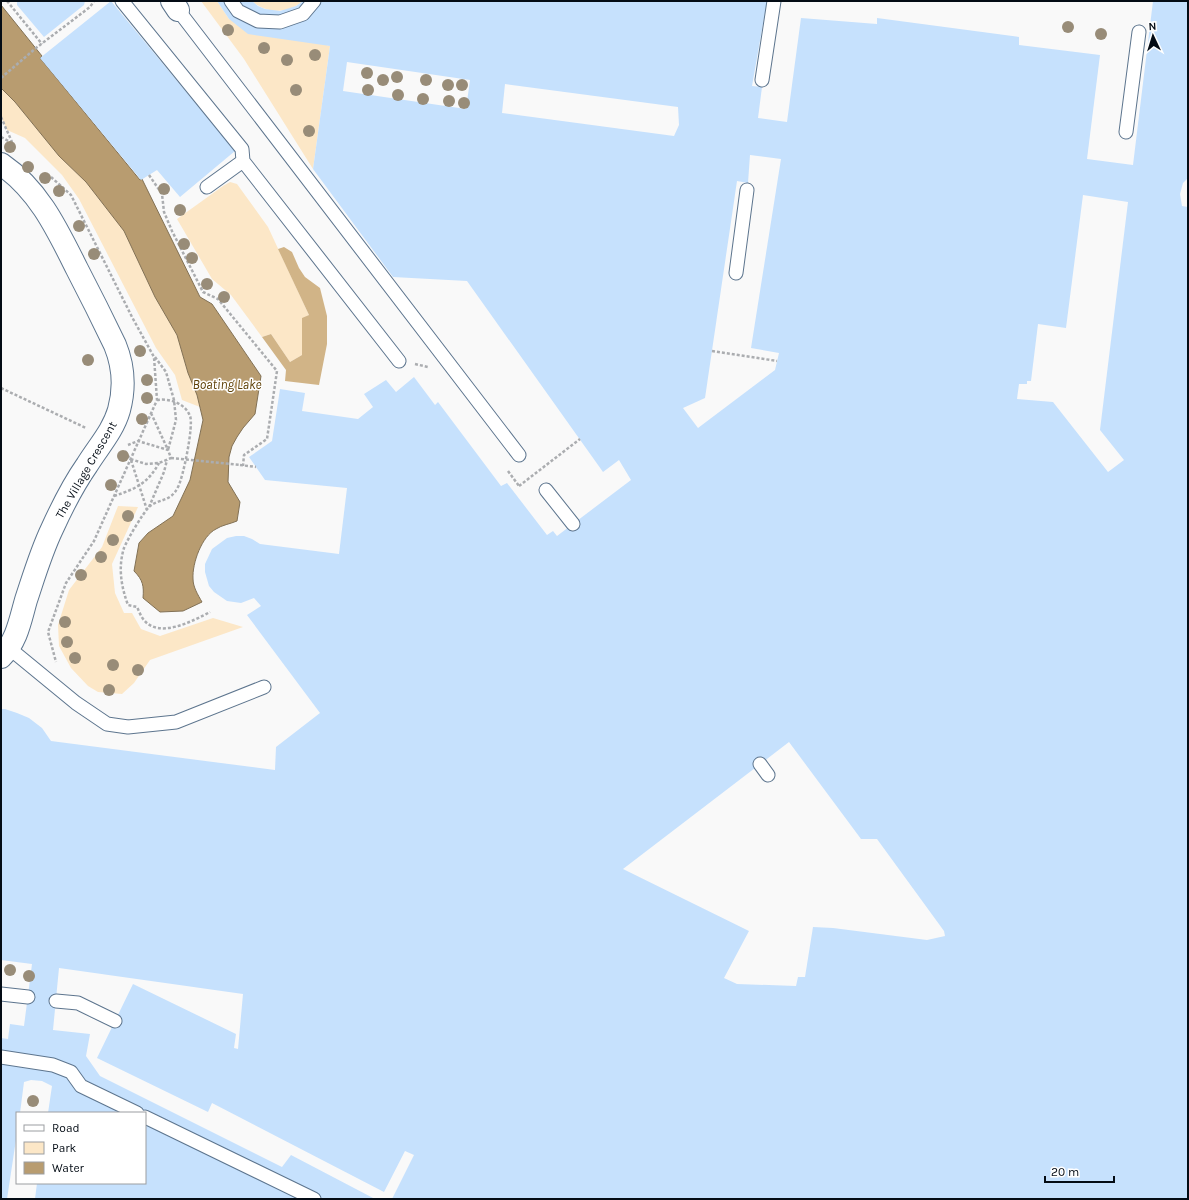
<svg xmlns="http://www.w3.org/2000/svg" width="1189" height="1200" font-family="Karla,sans-serif">
<style>
.green{fill:#fce7c7}
.forest{fill:#d1b487}
.water{fill:#b89c70;stroke:#827155}
.building{fill:#c6e1fd;fill-rule:evenodd}
.lines{fill:none;stroke-linecap:round;stroke-linejoin:round}
.lane-casing{stroke:#5d758e;stroke-width:15}
.street-casing{stroke:#5d758e;stroke-width:24}
.path{stroke:#abadb0;stroke-width:2.5;stroke-dasharray:3 2;stroke-linecap:butt}
.lane{stroke:#fff;stroke-width:13}
.street{stroke:#fff;stroke-width:22}
.path-bridge{stroke:#abadb0;stroke-width:2.5;stroke-dasharray:3 2;stroke-linecap:butt}
.tree{fill:#988c78}
.labels{text-anchor:middle;dominant-baseline:central;stroke-width:3;stroke-linejoin:round;paint-order:stroke}
.street-label{font-size:12px;fill:#040c15;stroke:#fff}
.water-label{font-size:13px;font-style:italic;fill:#5e4006;stroke:#fff}
</style>
<rect width="100%" height="100%" fill="#f9f9f9"/>
<path class="green" d="M201,1h16l12,18 101,27 -17,123 -69,-110z
M252,1h51c-15,13 -36,13 -51,0z
M1,88l14,14 44,54 27,26 38,49 31,66 22,38 11,38 9,22 3,12 -18,-7 -7,-25 -19,-27 -77,-149 -17,-24 -37,-37 -18,-8 -6,-13z
M230,182l7,2 31,43 41,88 -7,4v36l-12,7 -19,-28 -9,3 -31,-42 -19,-16 -35,-60 46,-33z
M118,506l20,1 -26,57 3,29 9,20h8l9,16 19,7 53,-18 30,9 -93,33 -16,23 -12,11 -24,-2 -10,-6 -17,-18 -12,-22 -1,-21 11,-35 33,-43z"/>
<path class="forest" d="M284,247l8,5 7,16 6,9 15,11 7,28v28l-8,41 -34,-4 1,-11 -24,-33 9,-3 19,28 12,-7v-37l7,-3 -31,-66z"/>
<path class="water" d="M1,5l41,51 -2,2 100,122 2,-1 58,118 12,7 49,72 -6,38 -12,14 -6,9 -5,9 -3,11 -1,25 12,20 -3,19c-7,3 -15,4 -21,8 -14,7 -24,34 -23,50 0,8 5,16 9,23l-19,9 -23,1 -17,-14c1,-12 0,-18 -9,-27l5,-28 9,-10 25,-17 17,-36 13,-60 -6,-25 -9,-22 -11,-38 -22,-38 -31,-66 -38,-49 -27,-26 -44,-54 -14,-14z"/>
<path class="building" d="M17,1h68l-1,4 -40,32 -27,-32z
M111,1l124,150 -55,46 -23,-27 -16,10 -101,-122z
M217,1h35l6,5 7,3 15,2 16,-5 7,-5h464l-15,85 10,1 -4,31 29,4 14,-104 76,6v-6l142,19v8l81,10 -13,104 46,6 20,-164h35v178h-1l-4,4 -3,11 2,12 6,1v992h-796l22,-44 -9,-4 -21,41 -172,-89 -4,9 -111,-54 36,-74 103,50 -2,14 4,1 5,-55 -184,-26 -6,62 37,4 -4,22 14,20 182,91 9,-12 84,44h-340l2,-16h108v-70h-97l4,-27 -10,-5 -11,-1 -7,2 -4,31h-3v20l-10,66h-6v-161l7,1 2,-15 14,2 8,-62 -31,-4v-251h4l12,4 12,5 13,10 9,13 224,29 1,-23 44,-34 -73,-98 14,-9 -7,-8 -13,5 -14,-2 -13,-9 -5,-6 -4,-14v-8l7,-15 15,-11 9,-2h8l8,3 8,5 79,10 8,-66 -82,-8 -16,-23 23,-16 8,-52 25,4 -3,18 56,8 15,-12 -9,-13 22,-14 10,12 18,-15 21,28 3,-3 63,84 6,-3 40,52 6,-4 4,5 74,-56 -12,-20 -16,12 -136,-191 -74,-4 -80,-108 17,-123 -82,-12 -19,-15zM347,62l123,18 -4,29 -123,-18zM505,84l173,23 1,18 -5,11 -172,-23zM750,155l31,4 -30,189 28,5 -4,17 -77,58 -15,-20 22,-10 32,-217 11,2zM1083,195l45,7 -28,228 24,30 -16,12 -55,-70 -36,-3 2,-15h8v-3h4l7,-57 28,4zM789,742l72,97h16l67,92 1,5 -18,4 -94,-12 -20,-1 -8,50h-7l-2,9 -59,-2 -13,-6 25,-47 -126,-62z"/>
<g class="lines">
<defs>
<path id="lane" d="M122,1l120,148 1,12 156,200
M231,1l7,10 20,10 22,1 23,-8 11,-13
M178,10l341,445
M762,80l12,-79
M1126,132l13,-100
M207,187l36,-26
M736,273l11,-83
M546,490l27,34
M9,648l67,55 31,21 21,3 48,-5 88,-35
M760,764l8,11
M1,994l27,3
M56,1001l22,2 37,18
M1,1057l52,8 18,7 10,14 56,27
M145,1117l169,82"/>
<path id="street" d="M172,1l6,9
M1,164c38,26 56,65 76,105 13,25 26,51 38,76 9,22 10,43 4,65 -6,21 -21,37 -32,55 -14,20 -25,42 -35,64 -11,23 -18,47 -26,71 -6,21 -9,41 -25,57"/>
</defs>
<use href="#lane" class="lane-casing"/>
<use href="#street" class="street-casing"/>
<path class="path" d="M7,1l35,43
M1,78l35,-30 54,-41 4,-6
M1,117l11,25
M1,137l13,7
M149,175l13,19 2,18 8,19 31,61 15,7 59,72 -10,68 -23,16 -1,11
M51,177l20,18 61,122 22,40 3,43 -63,141 -28,42 -18,49 8,30
M712,351l65,10
M155,357l11,15 8,28 2,20 -8,30
M415,364l13,3
M1,388l85,40
M157,400c12,-2 28,3 33,16 4,9 -7,62 -12,71 -8,16 -19,11 -29,20 -6,6 -22,33 -25,41 -6,19 -3,38 4,57l9,2c2,4 4,10 7,13 15,19 49,1 66,-8
M151,413l17,37
M125,451l5,8 16,5 13,-1 12,-5 -3,-8 -30,-9 -10,4
M131,460l16,50
M240,465l16,2
M508,471l11,15
M114,496c22,-7 34,-13 45,-33
M149,507l15,-35 3,-12"/>
<use href="#lane" class="lane"/>
<use href="#street" class="street"/>
<path class="path-bridge" d="M171,458l69,7
M519,486l61,-47"/>
</g>
<g class="tree">
<circle cx="1068" cy="27" r="6"/>
<circle cx="228" cy="30" r="6"/>
<circle cx="1101" cy="34" r="6"/>
<circle cx="264" cy="48" r="6"/>
<circle cx="315" cy="55" r="6"/>
<circle cx="287" cy="60" r="6"/>
<circle cx="367" cy="73" r="6"/>
<circle cx="397" cy="77" r="6"/>
<circle cx="383" cy="80" r="6"/>
<circle cx="426" cy="80" r="6"/>
<circle cx="448" cy="85" r="6"/>
<circle cx="462" cy="85" r="6"/>
<circle cx="296" cy="90" r="6"/>
<circle cx="368" cy="90" r="6"/>
<circle cx="398" cy="95" r="6"/>
<circle cx="423" cy="99" r="6"/>
<circle cx="449" cy="101" r="6"/>
<circle cx="464" cy="103" r="6"/>
<circle cx="309" cy="131" r="6"/>
<circle cx="10" cy="147" r="6"/>
<circle cx="28" cy="167" r="6"/>
<circle cx="45" cy="178" r="6"/>
<circle cx="164" cy="189" r="6"/>
<circle cx="59" cy="191" r="6"/>
<circle cx="180" cy="210" r="6"/>
<circle cx="79" cy="226" r="6"/>
<circle cx="184" cy="244" r="6"/>
<circle cx="94" cy="254" r="6"/>
<circle cx="192" cy="258" r="6"/>
<circle cx="207" cy="284" r="6"/>
<circle cx="224" cy="297" r="6"/>
<circle cx="140" cy="351" r="6"/>
<circle cx="88" cy="360" r="6"/>
<circle cx="147" cy="380" r="6"/>
<circle cx="147" cy="398" r="6"/>
<circle cx="142" cy="419" r="6"/>
<circle cx="123" cy="456" r="6"/>
<circle cx="111" cy="485" r="6"/>
<circle cx="128" cy="516" r="6"/>
<circle cx="113" cy="540" r="6"/>
<circle cx="101" cy="557" r="6"/>
<circle cx="81" cy="575" r="6"/>
<circle cx="65" cy="622" r="6"/>
<circle cx="67" cy="642" r="6"/>
<circle cx="75" cy="658" r="6"/>
<circle cx="113" cy="665" r="6"/>
<circle cx="138" cy="670" r="6"/>
<circle cx="109" cy="690" r="6"/>
<circle cx="10" cy="970" r="6"/>
<circle cx="29" cy="976" r="6"/>
<circle cx="33" cy="1101" r="6"/>
</g>
<g class="labels">
<g class="street-label">
<text transform="translate(86 470) rotate(-60)">The Village Crescent</text>
</g>
<g class="water-label">
<text x="227" y="384">Boating Lake</text>
</g>
</g>
<rect width="1189" height="1200" fill="none" stroke="#040c15" stroke-width="4"/>
<rect x="16" y="1112" width="130" height="72" fill="#ffffff" stroke="#9b9ea1"/>
<rect x="24" y="1125" width="20" height="6" fill="#ffffff" stroke="#9b9ea1"/>
<text x="52" y="1132" font-size="12" fill="#040c15">Road</text>
<rect x="24" y="1142" width="20" height="12" fill="#fce7c7" stroke="#9b9ea1"/>
<text x="52" y="1152" font-size="12" fill="#040c15">Park</text>
<rect x="24" y="1162" width="20" height="12" fill="#b89c70" stroke="#9b9ea1"/>
<text x="52" y="1172" font-size="12" fill="#040c15">Water</text>
<g transform="translate(1153 36) rotate(356)" stroke="#ffffff" stroke-width="3" paint-order="stroke">
<path d="M0-3L7 15L0 10L-7 15Z" fill="#040c15"/>
<text y="-6" font-size="11" font-weight="bold" text-anchor="middle" fill="#040c15">N</text>
</g>
<path d="M1045 1176v6h69v-6" fill="none" stroke="#040c15" stroke-width="2"/>
<text x="1051" y="1176" font-size="12" fill="#040c15" stroke="#ffffff" stroke-width="3" paint-order="stroke">20 m</text>
</svg>
